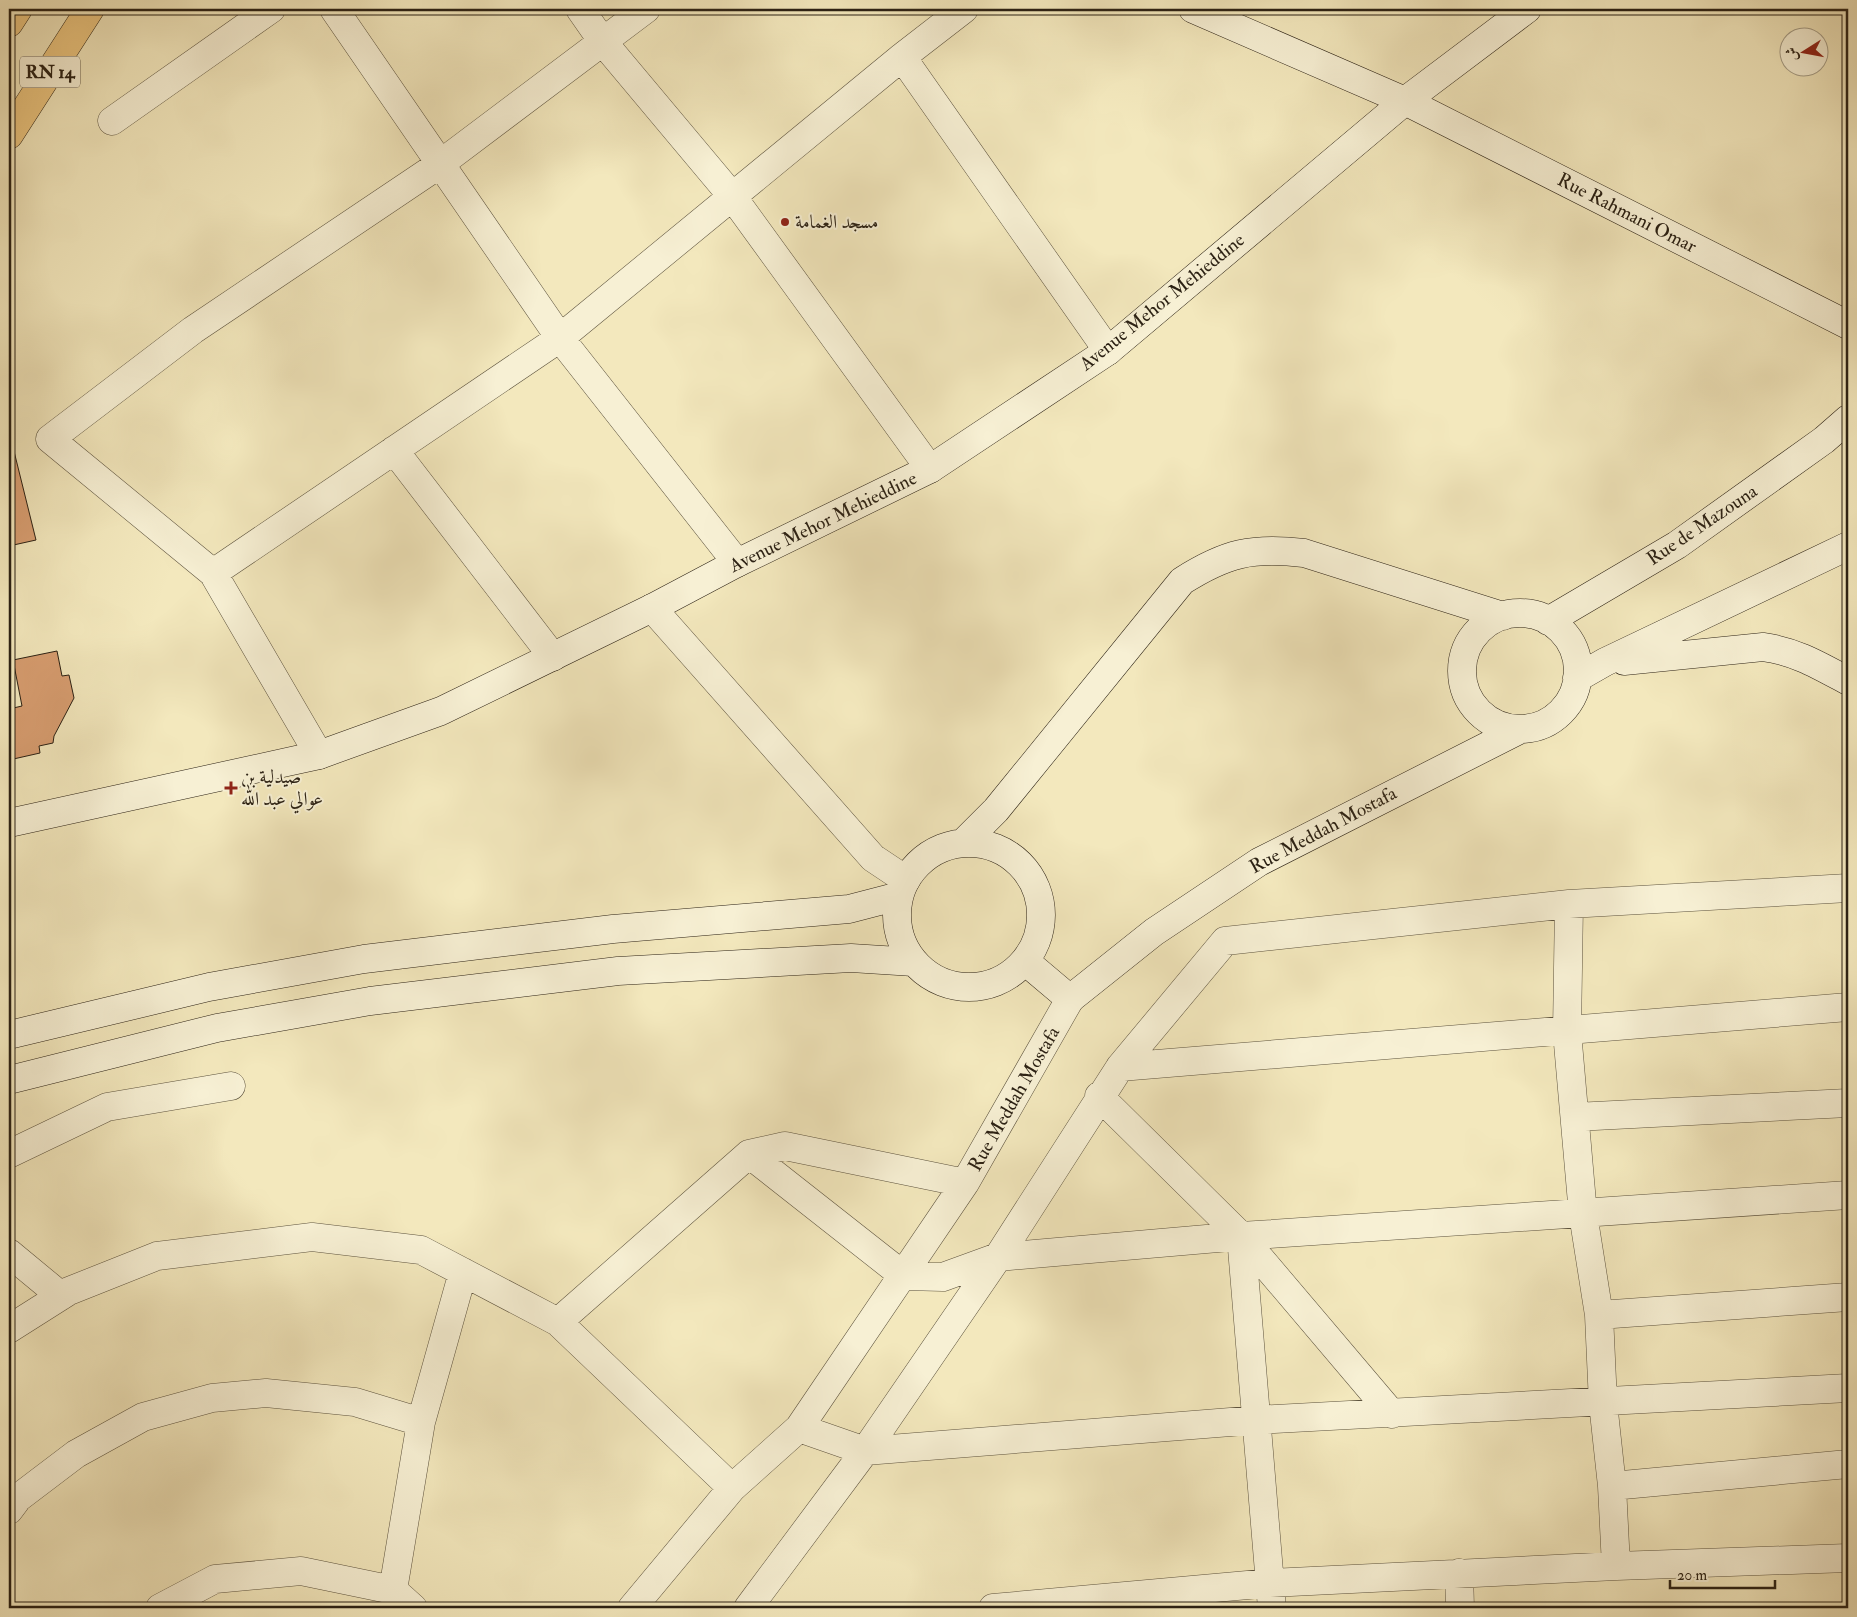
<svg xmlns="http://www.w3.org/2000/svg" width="1857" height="1617" font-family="'IM FELL Double Pica',Amiri,serif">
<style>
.building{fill:#d89e71;stroke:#2b2114}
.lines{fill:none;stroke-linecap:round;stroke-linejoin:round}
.street-casing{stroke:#5d533e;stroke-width:29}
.secondary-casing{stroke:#2b2114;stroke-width:29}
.primary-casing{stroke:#2b2114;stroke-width:29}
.street{stroke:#f7f0d4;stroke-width:28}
.secondary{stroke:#f7f0d4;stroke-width:28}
.primary{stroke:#eac47e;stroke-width:28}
.poi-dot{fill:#8f2418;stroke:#f7f0d4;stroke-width:2}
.labels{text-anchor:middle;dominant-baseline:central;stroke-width:4;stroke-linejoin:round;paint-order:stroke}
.shield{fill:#f7f0d4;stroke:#685f4e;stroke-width:1}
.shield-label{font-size:18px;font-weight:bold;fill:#2b2114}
.street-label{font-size:19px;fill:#2b2114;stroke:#f7f0d4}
.poi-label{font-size:19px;fill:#2b2114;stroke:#f7f0d4;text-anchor:start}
</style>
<rect width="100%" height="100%" fill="#f3e8bd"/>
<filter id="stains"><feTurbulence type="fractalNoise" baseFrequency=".004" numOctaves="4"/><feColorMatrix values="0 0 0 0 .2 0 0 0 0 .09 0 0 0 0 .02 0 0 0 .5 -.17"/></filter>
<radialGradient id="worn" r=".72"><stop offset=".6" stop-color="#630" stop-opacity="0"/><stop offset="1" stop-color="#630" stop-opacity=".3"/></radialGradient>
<path class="building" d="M9,431l27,109 -27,6z
M57,651l5,25 7,-1 5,23 -20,38 -1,7 -14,3 1,7 -31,7v-51l13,-3 -9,-46z"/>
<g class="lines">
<defs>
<path id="street" d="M334,9l226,329 177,225
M580,9l23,33 129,154 198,273
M902,57l206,294
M112,121l159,-112
M394,450l159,207
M213,573l347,-235 342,-281 62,-48
M652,608l221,250 33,22
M319,755l-106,-182 -163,-134 143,-109 247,-166 206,-155
M1569,904l-2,128 16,182 16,101 4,88 9,83 4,80
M1120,1067l728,-60
M1099,1096l142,140 151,178
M1575,1117l273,-14
M9,1154l98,-47 124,-21
M749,1154l155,122 39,1 55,-20 243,-21 607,-41
M1241,1236l31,372
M9,1253l52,43
M1599,1315l249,-18
M558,1322l191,-168 36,-8 180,37
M9,1329l60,-38 88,-35 155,-19 109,13 137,72 174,166
M799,1428l66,23 391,-31 592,-32
M1612,1486l236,-22
M9,1510l9,-12 58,-44 67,-37 69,-19 54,-5 89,9 66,20
M1459,1573l1,35
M393,1590l28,-168 42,-150
M160,1608l55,-29 86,-8 92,19 20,18
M632,1608l100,-120 67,-60 166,-245 105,-184
M748,1608l117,-157 133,-194 122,-190 105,-126 344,-37 279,-16
M993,1608l277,-25 346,-17 232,-8"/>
<path id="secondary" d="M1193,9l212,92 443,224
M1462 671a58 58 0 1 1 116 0a58 58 0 1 1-116 0Z
M1548,621l129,-76 147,-105 24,-21
M1624,661l139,-14c32,4 57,19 85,34
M1577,678l28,-16 243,-116
M9,823l310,-68 122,-44 211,-103 85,-45 193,-94 178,-118 297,-250 122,-92
M897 915a72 72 0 1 1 144 0a72 72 0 1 1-144 0Z
M963,843l33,-33 186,-229c44,-28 70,-34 122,-28l199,63
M1025,961l45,38 84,-67 105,-70 260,-132
M9,1035l200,-48 155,-28 249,-30 236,-20 50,-13
M9,1080l208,-52 153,-27 248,-30 233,-13 63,4"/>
<path id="primary" d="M9,23l9,-14
M9,135l81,-126"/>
</defs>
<use href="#street" class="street-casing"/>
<use href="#secondary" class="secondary-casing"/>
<use href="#primary" class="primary-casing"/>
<use href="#street" class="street"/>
<use href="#secondary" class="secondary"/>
<use href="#primary" class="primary"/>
</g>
<g class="poi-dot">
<circle cx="785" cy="222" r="5"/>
<path d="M228.5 780.5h5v5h5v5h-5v5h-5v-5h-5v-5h5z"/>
</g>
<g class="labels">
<rect class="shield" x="20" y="56.5" width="60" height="31" rx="4"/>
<g class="shield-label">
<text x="50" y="72">RN 14</text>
</g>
<g class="street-label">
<text transform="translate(1627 213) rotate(27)">Rue Rahmani Omar</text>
<text transform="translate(1162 302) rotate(-39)">Avenue Mehor Mehieddine</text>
<text transform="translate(823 522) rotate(-26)">Avenue Mehor Mehieddine</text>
<text transform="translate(1702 525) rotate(-34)">Rue de Mazouna</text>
<text transform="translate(1323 830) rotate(-28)">Rue Meddah Mostafa</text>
<text transform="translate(1014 1099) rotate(-60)">Rue Meddah Mostafa</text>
</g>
<g class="poi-label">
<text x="795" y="222">مسجد الغمامة</text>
<text x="241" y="777">صيدلية بن<tspan x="241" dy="22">عوالي عبد الله</tspan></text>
</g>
</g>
<rect width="1857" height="1617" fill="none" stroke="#f3e8bd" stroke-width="30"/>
<rect x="10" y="10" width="1837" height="1597" fill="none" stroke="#2b2114" stroke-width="2.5"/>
<rect x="15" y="15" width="1827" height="1587" fill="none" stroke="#2b2114"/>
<g transform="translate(1804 52) rotate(259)"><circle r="24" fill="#f7f0d4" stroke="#a59d87"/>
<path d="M0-4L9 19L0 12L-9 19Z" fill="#8f2418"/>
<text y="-8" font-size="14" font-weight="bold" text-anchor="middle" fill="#2b2114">ش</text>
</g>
<path d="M1670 1580v8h105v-8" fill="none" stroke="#2b2114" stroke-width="2.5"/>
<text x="1677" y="1580" font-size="15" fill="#2b2114" stroke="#f7f0d4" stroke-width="4" paint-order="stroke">20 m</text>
<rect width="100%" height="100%" filter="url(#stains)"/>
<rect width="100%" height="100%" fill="url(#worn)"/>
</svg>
